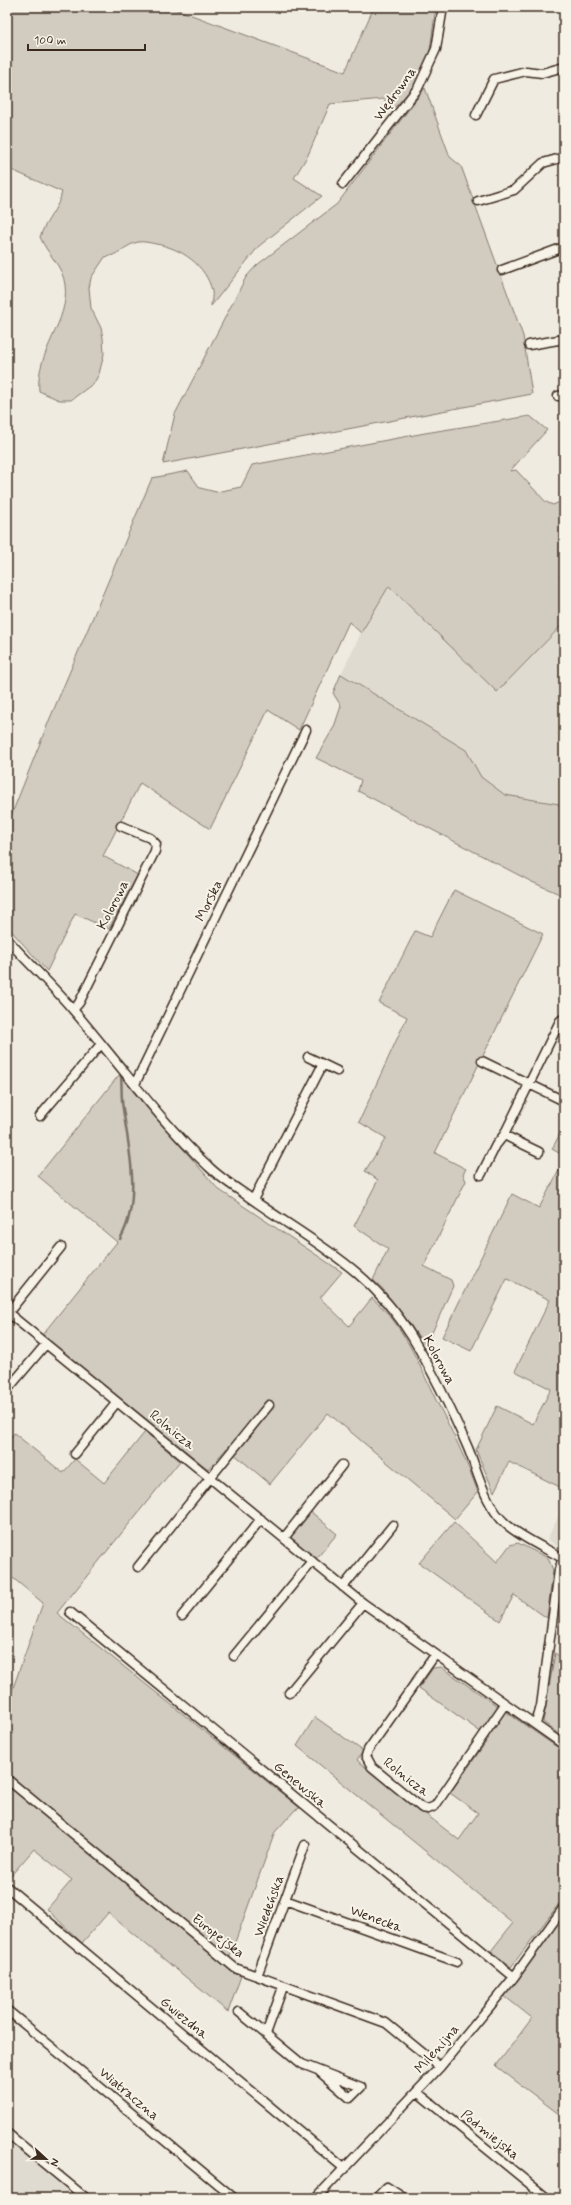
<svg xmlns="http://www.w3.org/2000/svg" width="571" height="2205" font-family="Mynerve,sans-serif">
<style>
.built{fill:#e0dbd0}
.green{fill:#d1cbc0;stroke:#867a6f}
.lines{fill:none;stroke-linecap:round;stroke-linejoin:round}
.stream{stroke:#7e7266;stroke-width:2.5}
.minor-casing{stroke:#3b2a1e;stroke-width:11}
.minor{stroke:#f7f3e8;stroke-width:8}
.labels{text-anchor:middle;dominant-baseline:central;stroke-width:4;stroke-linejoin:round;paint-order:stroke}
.street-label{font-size:14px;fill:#3b2a1e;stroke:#f7f3e8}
</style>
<rect width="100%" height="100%" fill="#efebe0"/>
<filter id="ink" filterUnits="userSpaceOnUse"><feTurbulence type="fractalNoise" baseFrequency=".025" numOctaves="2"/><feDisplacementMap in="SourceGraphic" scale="8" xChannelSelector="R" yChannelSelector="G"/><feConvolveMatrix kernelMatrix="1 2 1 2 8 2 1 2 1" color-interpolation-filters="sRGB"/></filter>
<g filter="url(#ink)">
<path class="built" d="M389,586l108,106 67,-69v182l-59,-10 -24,-18 -15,-27 -125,-76 20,-41z
M564,1506v45l-17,-12z
M7,2138l74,60h-74z"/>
<path class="green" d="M7,7h163l175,65 29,-65h62l-7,50 -17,32 -18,19 -11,-9 -53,5 -22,51 -14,23 28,18 -63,50 -48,60c0,-4 2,-11 1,-15 -6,-26 -31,-43 -56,-47 -5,-1 -13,-3 -18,-2 -13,3 -20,14 -33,15l-14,21 -2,10 2,20 10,20 2,10 1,16 -5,20 -5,9 -23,17h-12l-20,-9c-4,-39 31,-70 26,-106 -2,-19 -18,-31 -25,-48 5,-16 19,-29 22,-45l-55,-24z
M425,88l25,69 11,9 62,170 9,58 -369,70 12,-50 71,-137 11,-12 80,-61z
M530,416l17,14 -37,41 6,-1 30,32 7,3 11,-5v69l-5,8 5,4v42l-67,69 -108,-106 -28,47 -12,-11 -50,108 -31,-20 -58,119 -70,-46 -37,73 35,19 -29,54 -34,-15 -28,57 -40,-45v-100l41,-103 104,-245 36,-7 12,17 16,4 25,-5 11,-22 173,-32z
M341,674l125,76 15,27 24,18 54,9 5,24v68l-32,-14 -174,-91 3,-11 -45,-22 18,-31 7,-21 -8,-13z
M454,890l89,44 -108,219 31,16 -3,5 3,7 -42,85 27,14 2,6 -27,60 -44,-58 -9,-8 15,-31 -34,-23 24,-46 -13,-9 21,-33 -27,-16 48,-105 -28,-14 36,-72 15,6z
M119,1075l99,114 124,83 -22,26 29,28 23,-28c31,26 46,64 63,100 16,31 31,61 43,94l-23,27 -127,-106 -58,71 -43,-36 -19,21 -166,-134 75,-93 -79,-66z
M564,1126v30l-12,-7z
M564,1161v328l-55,-27 -15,30 -18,-42 21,-44 36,18 18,-35 -36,-18 35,-71 -43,-21 -36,72 -29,-14 70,-143 27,14z
M145,1432l35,29 -123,152 243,195 -5,2 -20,22 -45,124 2,16 9,4 -13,36 -120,-99 -26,30 -35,-34 25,-29 -38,-31 -27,31v-175l36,-102 -36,-30v-131l7,-9 49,40 12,-14 29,24z
M310,1511l27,23 -21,25 -27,-22z
M454,1522l43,40 13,-17 8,-2 30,15 5,12 -6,48 -33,-23 -14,26 -81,-58z
M555,1653l9,7v78l-21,-16z
M441,1667l123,85v145l-53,70 -20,-16 22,-28 -216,-177 18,-29 48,34 -6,9 7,6 95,74 19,-27 -28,-20 39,-55 -70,-50 14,-20z
M563,1916l1,2v200l-68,-52 36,-48 -29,-23z"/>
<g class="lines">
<path class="stream" d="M100,1036l27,32
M120,1239c22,-37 9,-90 3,-130 -2,-11 -1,-22 -2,-34"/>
<defs>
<path id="minor" d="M476,115l18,-36 32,-8 16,2 22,-6
M343,184l75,-96 18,-39 7,-42
M478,201l36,-11 29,-27 21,-6
M502,270l62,-23
M529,345l35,-6
M558,396l6,-1
M7,939c22,25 46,47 67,72 44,51 85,109 134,155 10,10 22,18 34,26 64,47 127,74 170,145 21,35 40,74 56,111 10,24 17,58 38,76 16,14 39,24 58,35
M73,1010l6,-7 76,-152 1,-7 -6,-6 -29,-12
M308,1057l29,14
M482,1061l82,40
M135,1084l171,-354
M40,1116l61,-72
M504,1135l35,17
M481,1175l15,-30 8,-10 56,-114 4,-3
M253,1200l70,-136
M7,1312l356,291 201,142
M8,1313l53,-66
M7,1390l39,-46
M75,1454l42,-52
M284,1538l58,-73
M138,1567l131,-162
M343,1587l50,-62
M70,1612l444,365
M182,1616l79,-97
M435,1655l-67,95 -2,6 6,11 50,41 6,1 7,-3 70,-102
M234,1656l78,-95
M289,1693l74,-90
M536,1724l5,-18 18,-136 4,-12
M7,1779l228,189 151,55 54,44
M7,1887l338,282
M285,1900l172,62
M257,1976l48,-131
M7,2010l227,188
M239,2012l63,52 59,23 -11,11 -30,-26
M266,2034l17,-47
M417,2092l130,106
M7,2133l79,65
M316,2198l124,-131 74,-90 50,-70
M376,2198l11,-11 17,11"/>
</defs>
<use href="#minor" class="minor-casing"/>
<use href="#minor" class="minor"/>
</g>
</g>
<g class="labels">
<g class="street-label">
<text transform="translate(395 94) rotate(-54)">Wędrowna</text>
<text transform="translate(209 901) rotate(-64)">Morska</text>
<text transform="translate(113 905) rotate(-63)">Kolorowa</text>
<text transform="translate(439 1360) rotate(62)">Kolorowa</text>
<text transform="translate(172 1430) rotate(39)">Rolnicza</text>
<text transform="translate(406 1777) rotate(38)">Rolnicza</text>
<text transform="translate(300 1785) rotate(40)">Genewska</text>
<text transform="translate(269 1906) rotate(-70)">Wiedeńska</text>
<text transform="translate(376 1919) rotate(20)">Wenecka</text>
<text transform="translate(218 1936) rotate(38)">Europejska</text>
<text transform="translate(184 2018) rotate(40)">Gwiezdna</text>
<text transform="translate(437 2049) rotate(-49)">Milenijna</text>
<text transform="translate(129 2094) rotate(40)">Wiatraczna</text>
<text transform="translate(490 2135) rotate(39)">Podmiejska</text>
</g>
</g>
<rect width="571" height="2205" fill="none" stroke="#f7f3e8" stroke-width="24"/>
<rect x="12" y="12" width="547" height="2181" fill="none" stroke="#3b2a1e" stroke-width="1.5" filter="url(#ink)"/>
<g transform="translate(46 2159) rotate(112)" stroke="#f7f3e8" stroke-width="3" paint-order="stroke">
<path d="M0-3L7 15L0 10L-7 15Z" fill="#3b2a1e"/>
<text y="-6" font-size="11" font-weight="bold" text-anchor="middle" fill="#3b2a1e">N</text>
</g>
<path d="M28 44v6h117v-6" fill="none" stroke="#3b2a1e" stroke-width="2"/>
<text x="34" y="44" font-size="12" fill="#3b2a1e" stroke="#f7f3e8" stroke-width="3" paint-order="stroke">100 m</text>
</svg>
